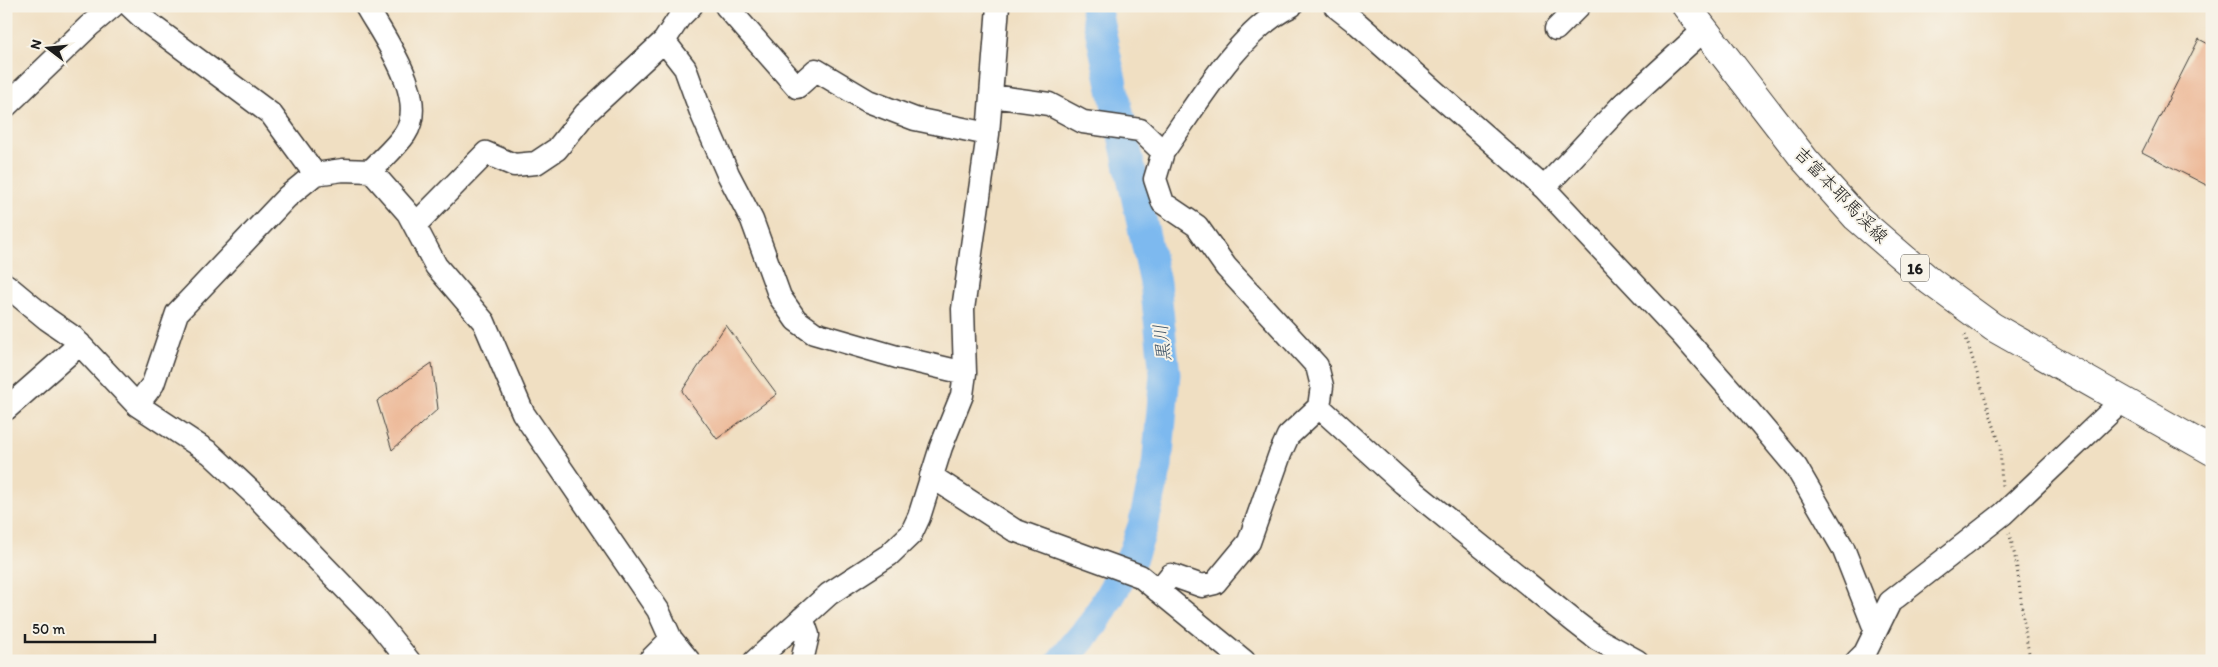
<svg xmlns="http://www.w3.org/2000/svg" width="2218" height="667" font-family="Itim,'Klee One',sans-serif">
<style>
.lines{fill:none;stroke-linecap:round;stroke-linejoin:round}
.river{stroke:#7db9ef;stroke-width:31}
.building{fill:#ecb491}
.minor-casing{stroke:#3c3935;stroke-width:25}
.major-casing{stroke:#3c3935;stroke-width:30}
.path{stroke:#3c3935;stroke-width:3;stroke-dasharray:1 4;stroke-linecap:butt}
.minor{stroke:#fff;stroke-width:22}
.major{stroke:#fff;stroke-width:28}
.labels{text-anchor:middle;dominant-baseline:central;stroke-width:4;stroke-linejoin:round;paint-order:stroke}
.shield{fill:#f7f3e8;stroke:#5e5c59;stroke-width:1}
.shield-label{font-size:16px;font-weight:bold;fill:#1c1c1c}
.street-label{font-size:18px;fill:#1c1c1c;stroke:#f7f3e8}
.water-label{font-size:19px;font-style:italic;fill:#3e5366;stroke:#f7f3e8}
</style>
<rect width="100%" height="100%" fill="#f7f3e8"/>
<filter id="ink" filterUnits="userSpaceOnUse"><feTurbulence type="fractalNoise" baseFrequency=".02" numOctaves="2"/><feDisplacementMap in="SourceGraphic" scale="10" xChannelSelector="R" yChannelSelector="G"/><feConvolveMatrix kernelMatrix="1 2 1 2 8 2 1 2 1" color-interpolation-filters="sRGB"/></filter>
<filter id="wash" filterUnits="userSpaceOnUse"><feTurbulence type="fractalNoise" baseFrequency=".0096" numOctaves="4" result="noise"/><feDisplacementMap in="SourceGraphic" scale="20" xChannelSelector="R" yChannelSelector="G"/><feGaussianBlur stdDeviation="1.12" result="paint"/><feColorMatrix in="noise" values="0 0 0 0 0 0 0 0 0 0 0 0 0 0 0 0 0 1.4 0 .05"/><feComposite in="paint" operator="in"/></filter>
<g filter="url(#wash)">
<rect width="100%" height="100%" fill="#f0dfc2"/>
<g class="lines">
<path class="river" d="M1062,661l32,-38 38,-66 11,-31 14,-60 8,-92 -10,-91 -60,-277"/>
</g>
<g id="blocks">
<path class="building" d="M2199,39l13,7v142l-70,-36z
M726,325l51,69 -60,45 -35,-48z
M432,363l6,46 -46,41 -15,-49z"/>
</g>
</g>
<g filter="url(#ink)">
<use href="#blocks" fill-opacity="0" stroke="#3c3935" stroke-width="1"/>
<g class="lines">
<defs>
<path id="minor" d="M130,6l17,16 124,92 44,60 28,-4 28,1
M366,6c18,32 63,92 39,128 -9,13 -23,25 -34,37l37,42 28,53 48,56 39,91 135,197 13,29 18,22
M726,6l71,81 19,-17 52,31 47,18 73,15
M1335,6l23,18 186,164 139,148 66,75 47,56 47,81 32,81
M1556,29l23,-23
M664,41l21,27 16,44 27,62 24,46 28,77 16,23 18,13 83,24 68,16
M992,96l57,8 34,18 57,8 23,22 -8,27 8,24 34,23 29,41 91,99 5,20 -3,21 84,76 172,139 22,17 40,22
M6,106l83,-80 24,-20
M1163,152c32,-45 77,-123 128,-146
M1544,188l78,-83 82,-75
M416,224l70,-71 28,12 22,-2 21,-14 28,-35 79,-73 15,-23 12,-12
M6,285l41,34 26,18 64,68 73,48 48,45 118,122 33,41
M137,405l16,-21 24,-71 110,-116 28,-23
M6,409l74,-65
M931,476l83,54 126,46 104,85
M1158,591l13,-16 31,11 13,-3 34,-41 31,-88 8,-18 31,-29
M649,661l22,-22
M755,661l74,-67 60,-39 22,-21 8,-17 22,-70 21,-52 3,-22 -2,-64 25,-175 10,-128
M802,661l6,-26 -6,-17
M1857,661l8,-8 25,-51 113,-88 120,-114"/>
<path id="major" d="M1686,6l119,154 51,57 74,64 63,46 219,124"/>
</defs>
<use href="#minor" class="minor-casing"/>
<use href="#major" class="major-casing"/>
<path class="path" d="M1965,335l35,110 2,43
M2009,533c13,42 11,86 22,128"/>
<use href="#minor" class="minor"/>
<use href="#major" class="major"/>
</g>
</g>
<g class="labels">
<rect class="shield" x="1901" y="254.5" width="28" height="27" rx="4"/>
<g class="shield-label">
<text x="1915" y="268">16</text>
</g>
<g class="street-label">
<text transform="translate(1841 195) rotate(46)">吉富本耶馬渓線</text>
</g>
<g class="water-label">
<text transform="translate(1162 343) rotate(-96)">黒川</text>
</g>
</g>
<rect width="2218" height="667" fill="none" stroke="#f7f3e8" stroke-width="25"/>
<g transform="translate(48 48) rotate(286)" stroke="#f7f3e8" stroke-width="4" paint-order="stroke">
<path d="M0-4L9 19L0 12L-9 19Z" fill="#1c1c1c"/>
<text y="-8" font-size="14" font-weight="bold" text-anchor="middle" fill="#1c1c1c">N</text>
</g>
<path d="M25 634v8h130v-8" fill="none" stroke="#1c1c1c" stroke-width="2.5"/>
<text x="32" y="634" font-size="15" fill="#1c1c1c" stroke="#f7f3e8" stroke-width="4" paint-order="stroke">50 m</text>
</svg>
